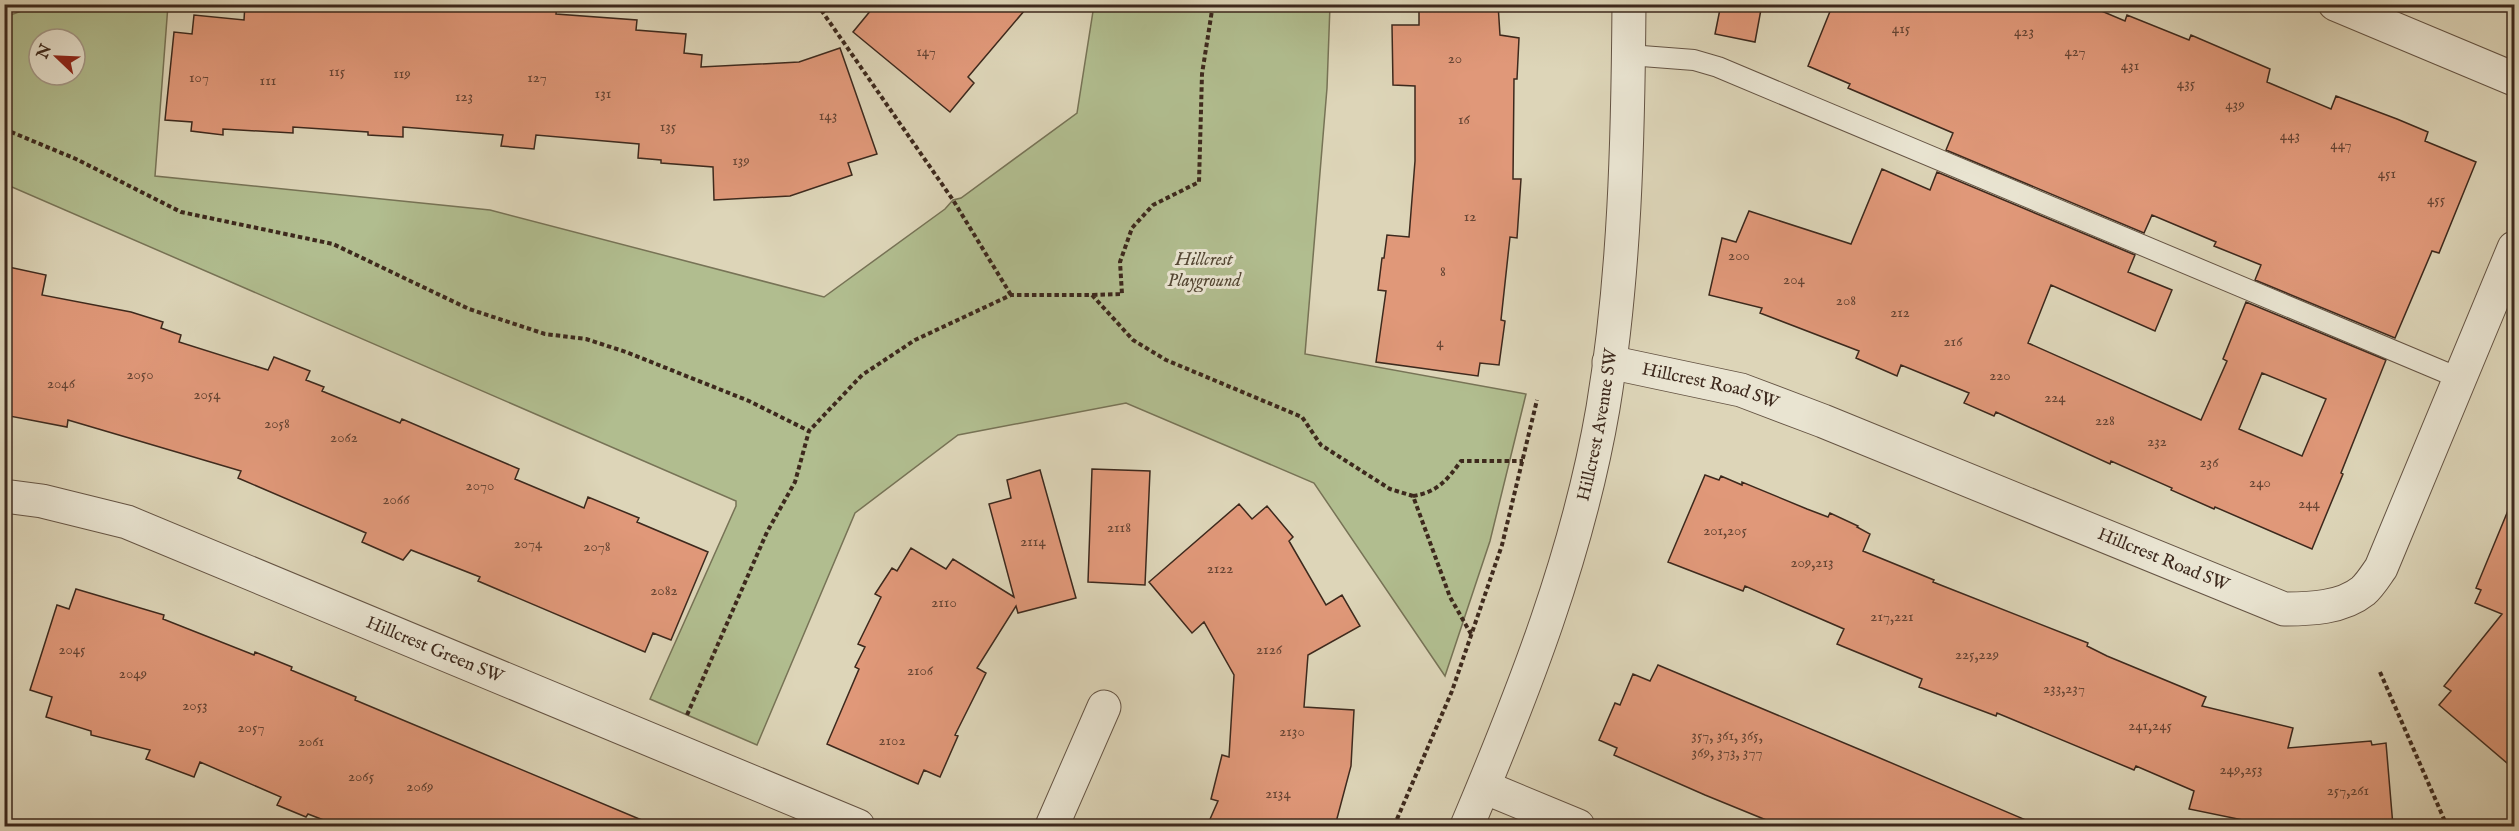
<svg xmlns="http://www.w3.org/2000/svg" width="2519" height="831" font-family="'IM FELL English',serif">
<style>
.green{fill:#b1bd8f;stroke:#777356;stroke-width:1.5;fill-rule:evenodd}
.building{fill:#e09879;stroke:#3d291d;stroke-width:1.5;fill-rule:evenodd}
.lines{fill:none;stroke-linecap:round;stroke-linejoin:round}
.service-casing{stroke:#655444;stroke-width:22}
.minor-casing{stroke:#655444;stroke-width:35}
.path{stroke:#3d291d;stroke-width:4;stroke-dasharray:4.5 3;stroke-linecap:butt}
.service{stroke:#e9e4d1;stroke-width:20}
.minor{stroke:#e9e4d1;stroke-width:33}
.labels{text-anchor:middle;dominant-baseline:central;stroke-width:6;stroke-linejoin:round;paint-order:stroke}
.number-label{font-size:15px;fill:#664534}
.park-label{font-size:18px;font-style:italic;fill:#544734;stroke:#e9e4d1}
.street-label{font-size:18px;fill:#3d291d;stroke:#e9e4d1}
</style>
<rect width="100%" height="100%" fill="#ddd5b8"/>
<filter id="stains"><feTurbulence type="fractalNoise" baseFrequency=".00333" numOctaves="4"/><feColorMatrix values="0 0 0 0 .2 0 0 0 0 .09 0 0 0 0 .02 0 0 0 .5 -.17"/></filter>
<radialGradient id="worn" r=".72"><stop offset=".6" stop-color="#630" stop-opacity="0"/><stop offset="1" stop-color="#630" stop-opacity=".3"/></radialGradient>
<path class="green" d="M40,4l128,1 -13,171 335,34 334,87 121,-88 8,-9 8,-2 116,-85 17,-108h236l-3,83 -22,266 221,40 -36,147 -45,135 -131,-193 -188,-80 -168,32 -103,78 -98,232 -107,-46 86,-193v-5l-731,-317v-167zM39,39h36v36h-36z"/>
<path class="building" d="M245,4l79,7 1,-7h232l-1,10 81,6 -1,10 50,4 -2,19 18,2 -1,12 98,-5 41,-14 37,106 -29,9 4,12 -62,21 -76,4 -1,-33 -52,-4v-3l-23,-2 1,-14 -103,-9 -2,14 -33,-3 2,-11 -100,-8v10l-35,-2v-3l-75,-5v6l-70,-4v6l-32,-4 1,-9 -27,-2 9,-88 18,2 2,-19 50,5z
M876,4h154l-62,73 6,6 -24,29 -97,-80z
M1419,4h79l2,31 19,3 -2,41h-3l-1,100h8l-4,59 -7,-1 -9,83 4,1 -6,44 -19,-2 -2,13 -102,-14 10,-71 -8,-1 4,-32h2l3,-23 22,2 6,-76v-75l-22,-1 -1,-60h27z
M1721,4h41l-7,38 -40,-8z
M1833,4h252l40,17 2,-6 62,25 2,-5 79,34 -3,13 64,27 5,-13 61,23 31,13 -3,9 51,21 -37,91 -7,-2 -37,87 -140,-58 6,-15 -47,-19 2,-4 -64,-27 -8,18 -198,-83 7,-17 -105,-45 2,-4 -42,-18z
M1882,169l48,21 7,-18 198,83 -7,17 44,18 -17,41 -104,-46 -23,58 173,77 26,-59 -4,-2 23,-57 140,58 -45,113 2,1 -31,75 -97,-42 -1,2 -43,-19 1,-2 -61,-27 -1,3 -114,-52 -2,4 -30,-13 5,-10 -68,-28 -4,11 -41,-18 3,-7 -99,-38 2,-5 -53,-13 13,-57 14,4 13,-31 102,33zM2262,373l64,26 -24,57 -63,-27z
M4,266l42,9 -4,20 89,17 32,10 -2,6 20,7 -2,7 89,28 6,-13 36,14 -4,9 18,7 -2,4 78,32 2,-4 117,50 -4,10 69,29 4,-11 51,21 -2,4 71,30 -37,88 -18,-7 -8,19 -167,-71 2,-4 -69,-27 -8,10 -41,-18 4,-9 -128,-55 3,-7 -173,-51 -1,7 -63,-12z
M1092,469l58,2 -5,114 -57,-3z
M1040,470l36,128 -58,15 -2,-7 -39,62 9,5 -31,62 3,1 -18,41 -16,-7 -6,14 -91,-40 32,-75 -4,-2 10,-20 -7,-3 23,-47 -6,-3 17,-26 5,3 14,-23 35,21 7,-10 61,38 -25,-93 22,-6 -4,-18z
M1705,475l14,5 2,-4 21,9v-3l65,27 21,8 2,-4 28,13 -1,1 13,7 -7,17 71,29 -1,2 155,61 -1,3 20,10 99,41 -4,9 91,22 -5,20 83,-7 1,4 14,-2 7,83h-121l-83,-17 5,-18 -58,-25 -2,4 -137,-57 -1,3 -77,-29 3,-8 -85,-35 7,-15 -99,-43 -2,5 -75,-29z
M2514,496v273l-75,-64 12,-14 -7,-5 58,-72 -27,-11 6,-13 -5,-2z
M1239,504l13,15 15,-13 26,31 -4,4 37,64 16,-10 18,31 -52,29 -4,52 50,3 -3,56 -16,60h-128l11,-25 -7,-2 11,-44 7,2 5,-82 -30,-53 -12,11 -43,-51z
M76,589l88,26 -1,4 91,36 1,-3 37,15 -1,3 65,27 -1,3 301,126h-317l-31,-12 -2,3 -29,-12 4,-8 -81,-35 -6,15 -48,-18 4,-9 -59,-15v-4l-45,-14 6,-20 -22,-7 27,-85 12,4z
M1658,665l210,88 172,73h-259l-76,-31 -91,-40 3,-7 -18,-8 16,-37 5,2 13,-31 17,7z"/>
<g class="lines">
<defs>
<path id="service" d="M1629,55l65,5 24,7 743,312"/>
<g id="minor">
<path d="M2335,4l179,75"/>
<path id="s1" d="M1609,362l132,28 82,31 461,188c26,0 58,-1 79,-18 7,-6 13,-16 18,-23l133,-320"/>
<path id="s2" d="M4,496l38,5 85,21 731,304"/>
<path d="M1484,787l94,39"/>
<path d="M1052,826l52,-119"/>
<path id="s3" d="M1467,826c57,-135 111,-272 136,-418 22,-133 25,-269 26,-404"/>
</g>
</defs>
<use href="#service" class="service-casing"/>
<use href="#minor" class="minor-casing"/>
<path class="path" d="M817,4l136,196 58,95
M4,6l4,-2
M4,129l72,30 105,53 152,32 136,65 76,25 41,5 40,13 123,49 60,30
M1093,295l29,-1 -2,-32 12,-34 21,-23 46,-23 3,-108 11,-70
M1413,496c25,-4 34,-16 48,-35h62
M2380,672l67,154
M687,715l80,-183 28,-50 14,-51 53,-56 53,-35 96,-45h81l41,45 33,20 136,57 19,28 69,44 23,7 37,101 21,37
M1394,826l58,-135 50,-146 35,-145"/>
<use href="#service" class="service"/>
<use href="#minor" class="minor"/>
</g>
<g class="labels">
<g class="number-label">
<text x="1901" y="28">415</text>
<text x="2024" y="31">423</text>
<text x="926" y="51">147</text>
<text x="2075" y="51">427</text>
<text x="1455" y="58">20</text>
<text x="2130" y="65">431</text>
<text x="337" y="71">115</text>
<text x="402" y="73">119</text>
<text x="199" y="77">107</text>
<text x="537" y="77">127</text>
<text x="268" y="80">111</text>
<text x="2186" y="83">435</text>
<text x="603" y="93">131</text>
<text x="464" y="96">123</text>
<text x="2235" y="104">439</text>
<text x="828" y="115">143</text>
<text x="1464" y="119">16</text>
<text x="668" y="126">135</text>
<text x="2290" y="135">443</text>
<text x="2341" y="144">447</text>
<text x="741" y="160">139</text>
<text x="2387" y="173">451</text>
<text x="2436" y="199">455</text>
<text x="1470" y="216">12</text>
<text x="1739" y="255">200</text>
<text x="1443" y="271">8</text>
<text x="1794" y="279">204</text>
<text x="1846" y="300">208</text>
<text x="1900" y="312">212</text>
<text x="1953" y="341">216</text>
<text x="1440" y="342">4</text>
<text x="140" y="374">2050</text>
<text x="2000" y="375">220</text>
<text x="61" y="383">2046</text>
<text x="207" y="394">2054</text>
<text x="2055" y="397">224</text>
<text x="2105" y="420">228</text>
<text x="277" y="423">2058</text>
<text x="344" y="437">2062</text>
<text x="2157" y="441">232</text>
<text x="2209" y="462">236</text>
<text x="2260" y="482">240</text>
<text x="480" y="485">2070</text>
<text x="396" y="499">2066</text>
<text x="2309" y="503">244</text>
<text x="1119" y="527">2118</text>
<text x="1725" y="530">201,205</text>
<text x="1033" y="541">2114</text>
<text x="528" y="543">2074</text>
<text x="597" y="546">2078</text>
<text x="1812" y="562">209,213</text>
<text x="1220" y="568">2122</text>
<text x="664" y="590">2082</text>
<text x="944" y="602">2110</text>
<text x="1892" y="616">217,221</text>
<text x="72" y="649">2045</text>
<text x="1269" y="649">2126</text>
<text x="1977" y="654">225,229</text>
<text x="920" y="670">2106</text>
<text x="133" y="673">2049</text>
<text x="2064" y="688">233,237</text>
<text x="195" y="705">2053</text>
<text x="2150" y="725">241,245</text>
<text x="251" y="727">2057</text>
<text x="1292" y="731">2130</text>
<text x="1727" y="735">357, 361, 365,<tspan x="1727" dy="17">369, 373, 377</tspan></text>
<text x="892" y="740">2102</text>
<text x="311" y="741">2061</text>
<text x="2241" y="769">249,253</text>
<text x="361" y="776">2065</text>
<text x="420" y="786">2069</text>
<text x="2348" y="790">257,261</text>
<text x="1278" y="793">2134</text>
</g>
<g class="park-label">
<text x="1204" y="260">Hillcrest<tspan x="1204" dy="21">Playground</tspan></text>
</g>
<g class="street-label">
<text stroke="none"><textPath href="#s1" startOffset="104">Hillcrest Road SW</textPath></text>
<text stroke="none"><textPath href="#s3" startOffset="423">Hillcrest Avenue SW</textPath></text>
<text stroke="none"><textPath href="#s1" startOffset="590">Hillcrest Road SW</textPath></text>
<text stroke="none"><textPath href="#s2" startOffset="459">Hillcrest Green SW</textPath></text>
</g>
</g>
<rect width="2519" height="831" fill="none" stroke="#ddd5b8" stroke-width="24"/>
<rect x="6" y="6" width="2507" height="819" fill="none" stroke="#3d291d" stroke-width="3"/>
<rect x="12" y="12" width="2495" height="807" fill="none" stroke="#3d291d" stroke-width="1.5"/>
<g transform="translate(57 57) rotate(293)"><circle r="28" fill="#e9e4d1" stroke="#a49989" stroke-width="1.5"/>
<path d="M0-4.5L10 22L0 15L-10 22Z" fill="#8f2418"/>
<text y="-9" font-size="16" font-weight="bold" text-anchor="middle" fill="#3d291d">N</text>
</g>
<rect width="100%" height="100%" filter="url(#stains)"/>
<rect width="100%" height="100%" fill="url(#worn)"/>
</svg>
